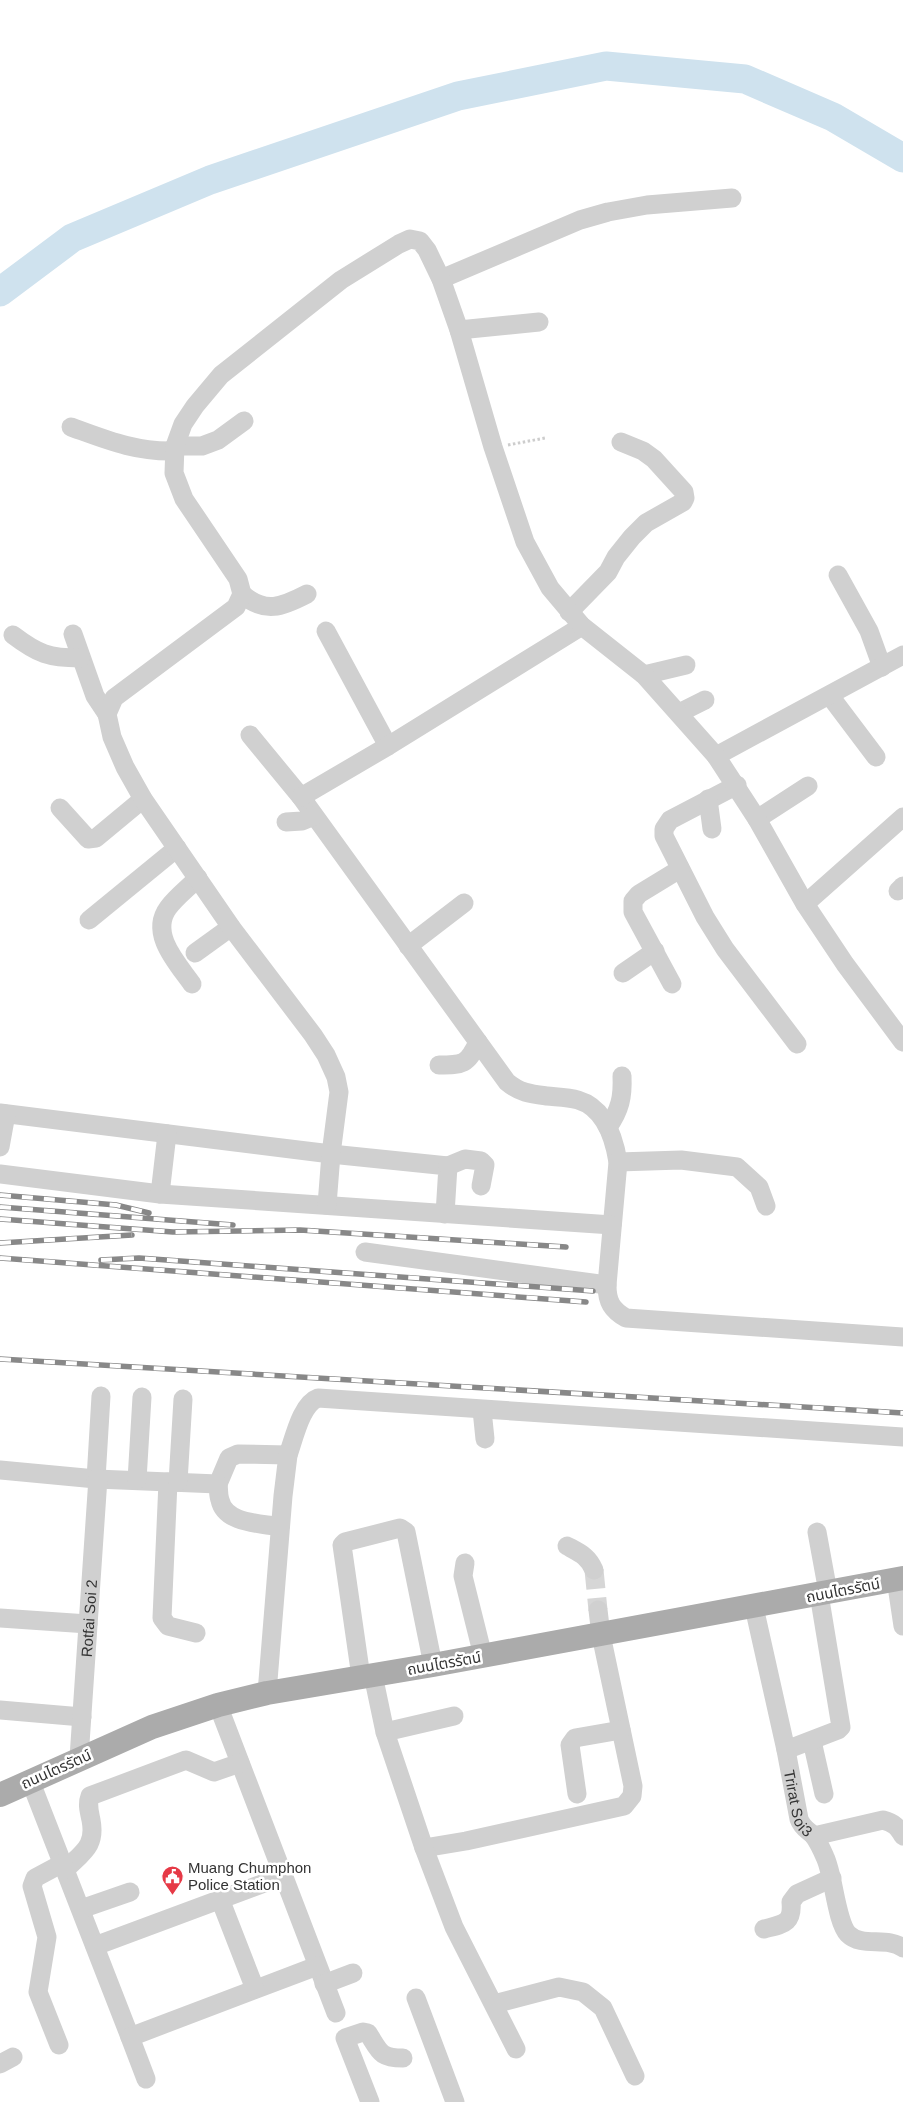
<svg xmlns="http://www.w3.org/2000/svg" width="903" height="2102" font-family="Helvetica,'Noto Sans Thai',sans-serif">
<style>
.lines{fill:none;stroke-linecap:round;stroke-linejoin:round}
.river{stroke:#cfe2ee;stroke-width:29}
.minor-tunnel{stroke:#d6d6d6;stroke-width:19;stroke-dasharray:19 9;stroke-linecap:butt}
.path{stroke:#cdcdcd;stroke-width:3;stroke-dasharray:2.5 2.5;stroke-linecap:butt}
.minor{stroke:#d0d0d0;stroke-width:19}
.major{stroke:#ababab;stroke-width:24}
.rail-casing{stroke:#888;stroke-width:5.5}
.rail{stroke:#fff;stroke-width:4;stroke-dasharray:11;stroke-linecap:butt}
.labels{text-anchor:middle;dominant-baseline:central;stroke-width:5;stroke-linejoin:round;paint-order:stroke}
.street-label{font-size:15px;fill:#333;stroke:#fff}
.poi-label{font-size:15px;fill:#333;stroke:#fff;text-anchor:start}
</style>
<rect width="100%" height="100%" fill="#fff"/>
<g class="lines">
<path class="river" d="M0,292l72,-54 138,-58 248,-84 148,-30 139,13 88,38 70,41"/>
<path class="minor-tunnel" d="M594,1570l4,40"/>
<path class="path" d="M508,445l37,-7"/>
<g class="minor">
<path d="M441,279l139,-59 28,-8 39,-7 85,-7"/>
<path d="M459,330l80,-8"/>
<path d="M71,427c36,13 64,25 103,24"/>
<path d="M175,446h27l16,-6 26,-19"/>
<path d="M838,575l31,56 13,36"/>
<path d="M242,594c23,20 40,13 65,0"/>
<path d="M569,612l39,-40 8,-15 16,-20 14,-14 37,-21 2,-4 -1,-6 -30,-33 -11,-8 -22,-9"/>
<path d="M326,631l62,115"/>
<path d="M73,634l22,62 12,18"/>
<path d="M13,635c25,19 36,23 67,23"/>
<path d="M644,675l42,-10"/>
<path d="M830,696l46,61"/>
<path d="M679,713l26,-13"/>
<path d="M250,735l51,62 206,285c13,11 24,12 40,14 9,1 21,1 31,4 27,8 36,37 40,62l-11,123c0,17 5,25 19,33l277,19"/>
<path d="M716,756l187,-101"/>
<path d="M737,785l-67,35 -6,9v7l41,81 20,32 72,95"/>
<path d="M301,797l87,-51 194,-120"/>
<path d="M708,799l4,30"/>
<path d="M60,808l28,31 8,-1 47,-39"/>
<path d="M757,819l51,-33"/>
<path d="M286,822l16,-1 12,-5"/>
<path d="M898,891l5,-5"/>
<path d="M805,904l98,-87"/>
<path d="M89,920l88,-72"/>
<path d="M408,946l56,-43"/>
<path d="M195,953l36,-26"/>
<path d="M623,973l32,-22"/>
<path d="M192,984c-14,-20 -43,-50 -24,-76 8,-11 20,-20 30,-30"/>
<path d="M672,984l-39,-72v-11l6,-7 41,-25"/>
<path d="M439,1065c24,0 28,0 39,-23"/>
<path d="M0,1113l331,41 117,12 -3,48"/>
<path d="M608,1127c12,-17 15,-30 14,-51"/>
<path d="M0,1147l6,-33"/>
<path d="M618,1162l63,-2 56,7 22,20 7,19"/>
<path d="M448,1166l17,-7 16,2 4,4 -4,21"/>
<path d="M0,1174l160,20 452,31"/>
<path d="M160,1194l7,-60"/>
<path d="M327,1205l4,-51 8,-62 -3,-15 -10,-22 -13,-20 -82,-108 -88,-128 -18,-32 -13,-30 -5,-23 7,-16 122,-91 6,-13 -4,-15 -54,-80 -10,-26 1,-27 8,-22 12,-18 26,-31 120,-95 58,-36 11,-5 10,2 7,9 14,29 18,51 34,117 32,95 25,46 32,38 62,49 72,81 41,63 48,85 40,60 58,78"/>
<path d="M365,1252l242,33"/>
<path d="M482,1410l3,29"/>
<path d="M0,1470l96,9 122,5 11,-26 9,-4 50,1c6,-16 13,-51 30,-57l585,39"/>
<path d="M96,1479l5,-83"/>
<path d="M137,1480l5,-83"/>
<path d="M168,1482l-6,136 6,8 28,7"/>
<path d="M178,1482l5,-83"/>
<path d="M218,1484c1,6 0,11 2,16 5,24 41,23 60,27"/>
<path d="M817,1532l11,60"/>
<path d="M567,1546c13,7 21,10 27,24"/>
<path d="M465,1563l-2,13 20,80"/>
<path d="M896,1579l7,47"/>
<path id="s1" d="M754,1607l32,143 13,69c3,9 9,11 15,17 4,6 8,14 11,21 9,19 11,64 23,77 14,14 39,2 55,14"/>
<path d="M0,1618l88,6"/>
<path d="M373,1675l12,57 39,116 42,-7 158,-35 8,-10 1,-10 -32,-151 -3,-25"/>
<path d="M361,1677l-19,-132 3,-3 51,-13 4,-1 6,4 27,133"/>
<path d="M267,1693l16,-197 5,-41"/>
<path d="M218,1705l118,308"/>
<path d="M0,1710l82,7"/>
<path d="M385,1732l69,-16"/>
<path d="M812,1741l12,53"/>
<path d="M786,1750l52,-20 3,-3 -22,-133"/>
<path id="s2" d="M79,1758l19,-280"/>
<path d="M30,1780l100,257 187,-71"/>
<path d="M577,1794l-7,-49 5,-7 46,-8"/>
<path d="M814,1836l69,-16c11,3 15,7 20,16"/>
<path d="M424,1848l30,79 62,122"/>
<path d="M66,1869c17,-17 30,-23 25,-49 -2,-9 -4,-16 -1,-24l96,-36 28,12 26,-9"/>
<path d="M220,1899l35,90"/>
<path d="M81,1909l49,-17"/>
<path d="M764,1929c19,-5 29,-5 27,-27l6,-8 35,-16"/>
<path d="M95,1946l188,-70"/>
<path d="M324,1984l29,-11"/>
<path d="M416,1998l39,104"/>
<path d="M494,2004l65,-17 24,5 20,16 32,68"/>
<path d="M130,2037l16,42"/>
<path d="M59,2045l-21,-53 9,-55 -15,-51 3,-8 28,-15"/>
<path d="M0,2064l13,-7"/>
<path d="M370,2102l-25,-64 18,-6 5,1c12,19 12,25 35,25"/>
</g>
<path class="major" d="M0,1795l152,-68 66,-22 49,-12 166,-28 470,-87"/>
<defs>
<path id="rail" d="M0,1195l116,10 33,8
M0,1207l233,18
M0,1219l173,13 127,-2 266,17
M0,1243l132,-8
M0,1258l586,44
M101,1260l38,-2 454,33
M0,1359l903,54"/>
</defs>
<use href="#rail" class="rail-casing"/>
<use href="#rail" class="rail"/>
</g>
<defs>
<symbol id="civic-pin" viewBox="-11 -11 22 30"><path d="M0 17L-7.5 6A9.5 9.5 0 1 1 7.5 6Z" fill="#e63946" stroke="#fff"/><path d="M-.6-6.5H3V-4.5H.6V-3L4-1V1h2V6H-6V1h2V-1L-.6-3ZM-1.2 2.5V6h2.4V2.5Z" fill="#fff"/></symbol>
</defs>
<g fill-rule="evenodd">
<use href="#civic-pin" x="160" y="1864" width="25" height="34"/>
</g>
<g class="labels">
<g class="street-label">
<text transform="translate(843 1590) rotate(-11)">ถนนไตรรัตน์</text>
<text stroke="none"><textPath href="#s2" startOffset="140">Rotfai Soi 2</textPath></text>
<text transform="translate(444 1663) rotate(-10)">ถนนไตรรัตน์</text>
<text transform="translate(56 1769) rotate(-24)">ถนนไตรรัตน์</text>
<text stroke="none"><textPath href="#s1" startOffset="201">Trirat Soi3</textPath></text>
</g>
<g class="poi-label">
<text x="188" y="1867">Muang Chumphon<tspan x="188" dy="17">Police Station</tspan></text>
</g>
</g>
</svg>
